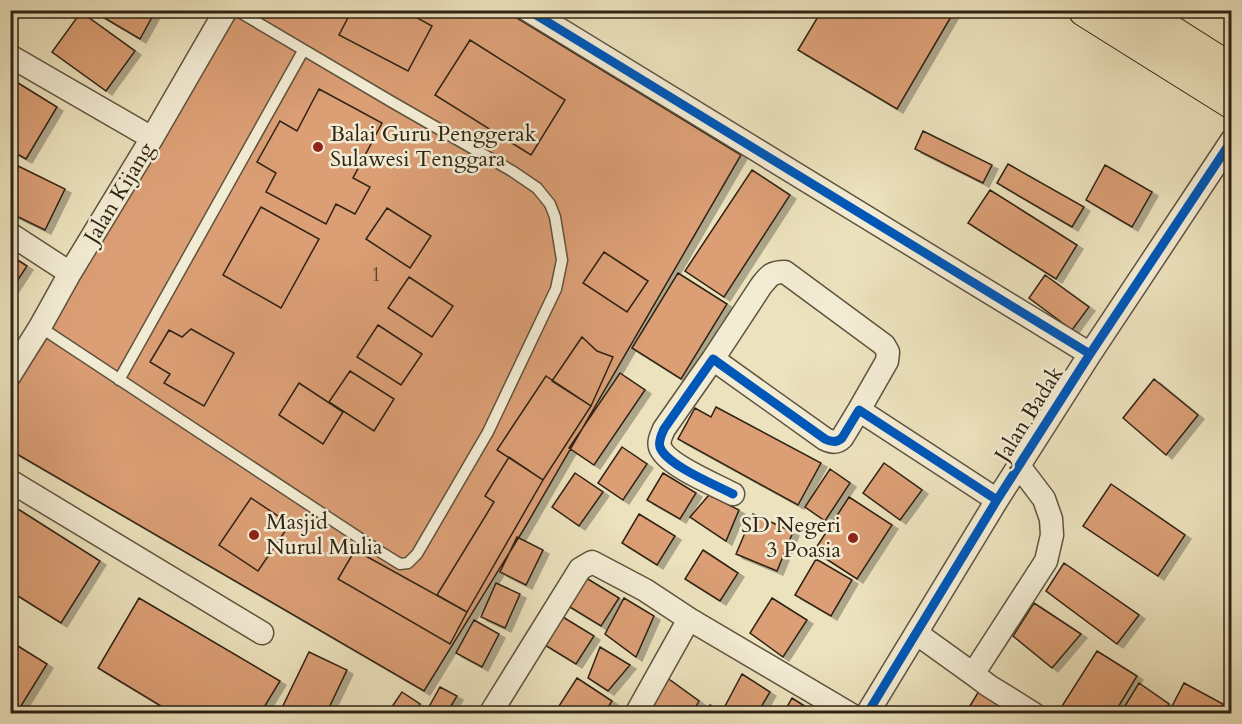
<svg xmlns="http://www.w3.org/2000/svg" width="1242" height="724" font-family="Cardo,serif">
<style>
.building{fill:#db9e74;stroke:#2f2314;stroke-width:1.5;filter:url(#shadow)}
.lines{fill:none;stroke-linecap:round;stroke-linejoin:round}
.lane-casing{stroke:#5e533e;stroke-width:13}
.street-casing{stroke:#5e533e;stroke-width:25}
.highway-casing{stroke:#2f2314;stroke-width:35}
.lane{stroke:#f3ecd4;stroke-width:10}
.street{stroke:#f3ecd4;stroke-width:22}
.highway{stroke:#ece2bd;stroke-width:33}
.quiet{stroke:#3d9cde;stroke-width:8;stroke-dasharray:15 8;stroke-linecap:butt}
.cycleway-casing{stroke:#f3ecd4;stroke-width:13}
.cycleway{stroke:#0057b8;stroke-width:9}
.poi-dot{fill:#8f2418;stroke:#f3ecd4;stroke-width:2}
.labels{text-anchor:middle;dominant-baseline:central;stroke-width:5;stroke-linejoin:round;paint-order:stroke}
.number-label{font-size:20px;fill:#5a422c}
.poi-label{font-size:22px;fill:#2f2314;stroke:#f3ecd4;text-anchor:start}
.street-label{font-size:22px;fill:#2f2314;stroke:#f3ecd4}
</style>
<defs>
<filter id="shadow"><feDropShadow dx="6" dy="4" stdDeviation="0" flood-color="#0004"/></filter>
</defs>
<rect width="100%" height="100%" fill="#ece2bd"/>
<filter id="stains"><feTurbulence type="fractalNoise" baseFrequency=".00333" numOctaves="4"/><feColorMatrix values="0 0 0 0 .2 0 0 0 0 .09 0 0 0 0 .02 0 0 0 .5 -.17"/></filter>
<radialGradient id="worn" r=".72"><stop offset=".6" stop-color="#630" stop-opacity="0"/><stop offset="1" stop-color="#630" stop-opacity=".3"/></radialGradient>
<path class="building" d="M91,10h65l-16,29z
M235,10h269l237,145 -217,374 -100,162 -414,-241v-56z
M352,10h51l29,16 -24,45 -69,-36z
M822,10h133l-58,99 -99,-59z
M81,12l54,39 -29,40 -54,-39z
M470,40l95,60 -34,55 -96,-60z
M10,78l47,29 -31,52 -16,-9z
M319,89l63,34 -29,55 17,9 -15,27 -19,-10 -10,20 -60,-32 10,-19 -19,-11 23,-41 17,10z
M923,131l69,34 -9,18 -68,-34z
M10,162l55,27 -20,41 -35,-17z
M1008,164l76,43 -12,20 -75,-44z
M1105,165l47,27 -20,35 -46,-27z
M752,170l38,25 -66,102 -39,-26z
M990,190l87,55 -21,34 -88,-56z
M261,207l58,32 -38,69 -58,-33z
M387,208l44,28 -21,32 -44,-29z
M604,252l44,29 -21,31 -44,-29z
M10,255l17,11 -15,23 -2,-2z
M678,273l49,31 -46,75 -49,-31z
M1045,275l44,32 -17,23 -43,-32z
M409,277l44,29 -21,31 -44,-29z
M378,325l44,29 -21,31 -44,-28z
M191,329l43,24 -30,53 -40,-23 6,-9 -20,-12 19,-32 13,7z
M582,337l15,14 16,6 -22,49 -39,-25z
M350,371l44,28 -20,32 -45,-29z
M620,373l25,17 -51,75 -25,-17z
M546,376l45,30 -48,74 -46,-30z
M1154,379l44,36 -32,40 -43,-37z
M299,383l44,29 -20,32 -44,-29z
M716,407l105,56 -23,42 -120,-66 17,-31 16,9z
M622,447l25,17 -24,36 -25,-17z
M509,457l34,23 -76,132 -30,-17 57,-93 -9,-6z
M884,463l38,27 -22,30 -37,-27z
M830,469l20,14 -25,38 -20,-14z
M575,473l28,19 -24,34 -27,-19z
M663,473l33,20 -16,26 -33,-19z
M1111,484l74,51 -27,41 -75,-50z
M709,495l30,15 -13,31 -36,-24z
M849,497l43,28 -35,54 -43,-28z
M251,498l39,26 -32,47 -39,-26z
M10,504l90,57 -39,62 -51,-32z
M639,514l36,22 -18,29 -35,-22z
M753,514l40,18 -16,39 -41,-17z
M517,537l26,13 -17,35 -26,-13z
M355,550l112,62 -17,32 -112,-65z
M703,550l35,23 -18,28 -35,-22z
M816,559l36,21 -21,36 -36,-21z
M1064,563l75,52 -22,29 -71,-53z
M583,576l36,22 -18,28 -36,-22z
M496,583l24,11 -15,34 -24,-11z
M139,598l141,83 -20,33h-86l-76,-46z
M624,598l30,18 -18,41 -31,-23z
M772,598l35,22 -24,37 -33,-24z
M1034,603l47,31 -29,34 -39,-32z
M558,614l36,22 -18,28 -36,-22z
M474,620l25,14 -17,33 -26,-14z
M13,643l34,21 -31,50 -6,-4v-63z
M600,647l30,18 -22,26 -20,-13z
M1097,651l40,25 -23,38h-40l-12,-8z
M309,652l38,18 -21,44h-47z
M742,674l28,18 -13,22h-23l-10,-6z
M666,677l33,24 -7,13h-41l-5,-4z
M577,678l35,23 -8,13h-34l-11,-8z
M1139,683l30,21 -6,10h-43z
M1184,683l39,21 -5,10h-50z
M440,687l17,9 -9,15 5,3h-28z
M979,691l39,23h-53z
M402,692l18,12 -7,10h-26z
M792,698l25,16h-34z
M710,705l14,9h-19z"/>
<g class="lines">
<defs>
<path id="lane" d="M40,327l339,224 21,13 8,-1 9,-9 71,-122 68,-143 6,-29 -7,-43 -5,-13 -13,-16 -25,-17 -120,-69 -156,-92
M119,380l184,-329"/>
<path id="street" d="M528,10l562,344
M10,56l142,82
M10,234l60,39
M713,359l48,-73c8,-10 10,-14 24,-14l99,73 4,7 -1,9 -28,49
M10,375l30,-48 30,-54 82,-135 74,-128
M1019,466l25,33 7,20 1,16 -6,26 -73,113 16,12 45,28
M10,481l252,152
M733,494c-17,-9 -67,-29 -73,-47 -2,-6 2,-13 4,-18l49,-70 112,80c6,3 12,4 17,-1l17,-28 138,90
M916,633l57,41
M490,714l90,-145 12,-7 53,28 44,29 161,95
M636,714l53,-95
M867,714l130,-214 93,-146 142,-214"/>
<path id="highway" d="M1085,10l147,92
M1136,10l96,61"/>
</defs>
<use href="#lane" class="lane-casing"/>
<use href="#street" class="street-casing"/>
<use href="#highway" class="highway-casing"/>
<use href="#lane" class="lane"/>
<use href="#street" class="street"/>
<use href="#highway" class="highway"/>
<path class="quiet" d="M10,24l7,-14"/>
<defs>
<path id="cycleway" d="M528,10l562,344
M733,494c-17,-9 -67,-29 -73,-47 -2,-6 2,-13 4,-18l49,-70 112,80c6,3 12,4 17,-1l17,-28 138,90
M867,714l130,-214 93,-146 142,-214"/>
</defs>
<use href="#cycleway" class="cycleway-casing"/>
<use href="#cycleway" class="cycleway"/>
</g>
<g class="poi-dot">
<circle cx="318" cy="147" r="6"/>
<circle cx="254" cy="535" r="6"/>
<circle cx="853" cy="538" r="6"/>
</g>
<g class="labels">
<g class="number-label">
<text x="376" y="274">1</text>
</g>
<g class="poi-label">
<text x="330" y="134">Balai Guru Penggerak<tspan x="330" dy="25">Sulawesi Tenggara</tspan></text>
<text x="266" y="522">Masjid<tspan x="266" dy="25">Nurul Mulia</tspan></text>
<text x="841" y="525" text-anchor="end">SD Negeri<tspan x="841" dy="25">3 Poasia</tspan></text>
</g>
<g class="street-label">
<text transform="translate(119 193) rotate(-59)">Jalan Kijang</text>
<text transform="translate(1029 414) rotate(-58)">Jalan Badak</text>
</g>
</g>
<rect width="1242" height="724" fill="none" stroke="#ece2bd" stroke-width="36"/>
<rect x="12" y="12" width="1218" height="700" fill="none" stroke="#2f2314" stroke-width="3"/>
<rect x="18" y="18" width="1206" height="688" fill="none" stroke="#2f2314" stroke-width="1.5"/>
<rect width="100%" height="100%" filter="url(#stains)"/>
<rect width="100%" height="100%" fill="url(#worn)"/>
</svg>
